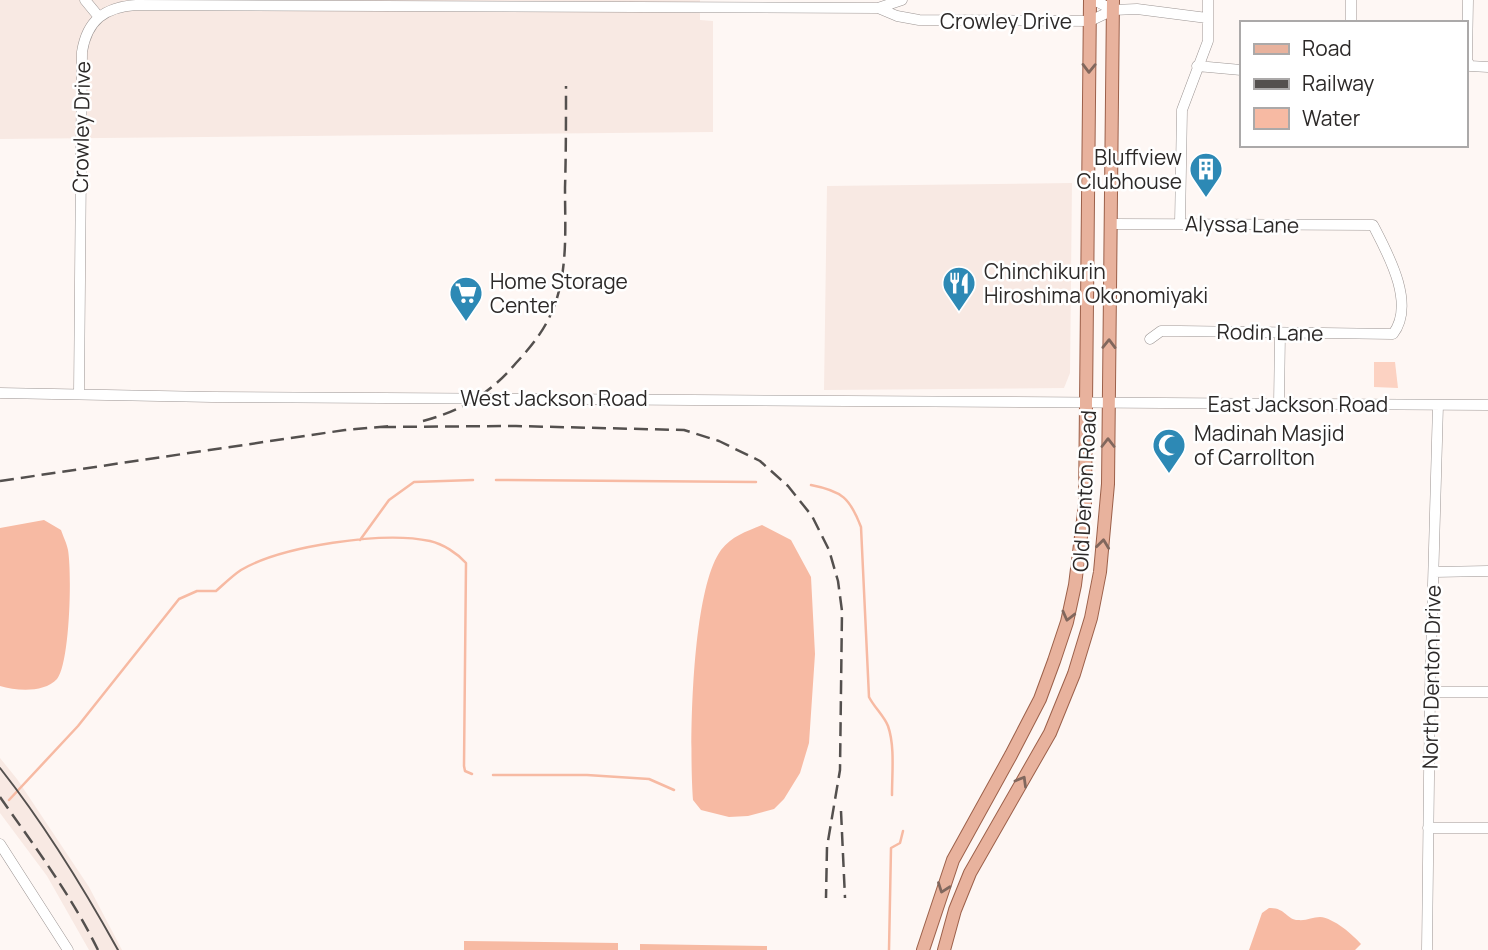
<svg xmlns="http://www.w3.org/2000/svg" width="1488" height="950" font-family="Manrope,sans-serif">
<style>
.built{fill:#f8e9e3}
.green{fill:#fcd2c2}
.water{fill:#f7baa3}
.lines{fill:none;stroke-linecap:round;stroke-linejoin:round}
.stream{stroke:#f7baa3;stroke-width:2.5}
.minor-casing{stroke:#9c9593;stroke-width:11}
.major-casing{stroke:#9c604a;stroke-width:14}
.minor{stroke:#fff;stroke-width:10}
.major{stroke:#e8b29d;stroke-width:12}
.tram{stroke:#54504e;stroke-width:2}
.rail{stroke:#54504e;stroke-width:2.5;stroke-dasharray:14 7;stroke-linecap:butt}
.oneway{stroke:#81675d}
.labels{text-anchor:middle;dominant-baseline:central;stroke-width:5;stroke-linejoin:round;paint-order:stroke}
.street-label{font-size:21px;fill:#2c2928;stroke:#fff}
.poi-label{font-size:21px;fill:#2c2928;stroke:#fff;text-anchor:start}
</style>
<rect width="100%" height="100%" fill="#fef7f4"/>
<path class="built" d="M0,0h700v20l13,1v111l-713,7z
M1072,183l-2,190 -6,15 -240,2 3,-204z
M0,758l17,21 72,108 33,63h-33l-42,-74 -47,-63z"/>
<path class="green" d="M1374,362h21l3,26 -24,-1z"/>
<path class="water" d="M44,520l17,10c2,6 6,14 7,20 4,23 2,113 -11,129 -13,14 -40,12 -57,7v-158z
M762,525l29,15 20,37 4,77 -6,89 -9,30 -16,26 -10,10 -26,7 -19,1 -28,-7 -8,-10c-4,-54 -2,-209 28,-250 11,-14 24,-18 41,-25z
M1269,908c16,-1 18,12 29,12 8,1 15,-3 22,-3 14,1 33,18 41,27l-6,6h-106l13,-37z
M464,941l154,2v7h-154z
M640,944l127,2v4h-127z"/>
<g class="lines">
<path class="stream" d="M496,480l260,2
M811,485c31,6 39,13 50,42l8,170c5,10 15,19 19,29 7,20 4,47 4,69
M360,540l29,-40 25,-18 59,-2
M493,775h94l62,4 25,11
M9,800l69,-74 101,-127 18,-8h19c8,-7 16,-15 25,-21 41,-24 141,-39 189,-29 13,3 27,12 36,22l-2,203 1,5 7,3
M889,950l2,-102 9,-5 3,-12"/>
<defs>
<path id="minor" d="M85,0l14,17
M1094,0l19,10
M1468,0l-1,60 3,6 18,1
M878,8l19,8 22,4 171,1 23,-11 24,-1 70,9
M1351,23v-23
M1197,66l44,4
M1180,223l2,-113 26,-69v-41
M1111,224l262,1c15,29 43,79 20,109l-214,-3h-18l-11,8
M0,393l212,4 1276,8
M79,394l3,-342c5,-32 23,-45 54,-47l742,3 24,-8
M1279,404l1,-71
M1434,572l54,-1
M1430,692h58
M1428,828h60
M0,844l68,106
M1427,950l3,-258 8,-287"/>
<path id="major" d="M923,950l30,-90 58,-105 29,-56 14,-38 13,-39 8,-37 10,-81 5,-504
M944,950l11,-40 15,-37 80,-140 24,-59 17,-56 9,-46 8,-88 5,-484"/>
</defs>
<use href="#minor" class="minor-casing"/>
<use href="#major" class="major-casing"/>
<use href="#minor" class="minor"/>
<use href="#major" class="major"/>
<path class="tram" d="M0,768c45,57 83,119 118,182"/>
<path class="rail" d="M423,421c38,-10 68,-28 93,-58 12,-13 24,-27 32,-43 21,-40 17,-88 17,-132 1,-34 1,-68 1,-102
M382,427l134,-1 168,4 35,11 41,20 28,25 24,30 17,34 9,31 4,30 -2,159 -13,77 -1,51
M0,481l345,-51 47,-4
M0,797c35,50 71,98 98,153
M841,811l4,87"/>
</g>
<defs><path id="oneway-chevron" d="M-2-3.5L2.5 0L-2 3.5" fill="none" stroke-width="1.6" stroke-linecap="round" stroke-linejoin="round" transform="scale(1.75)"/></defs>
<g class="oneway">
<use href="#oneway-chevron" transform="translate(1089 68) rotate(91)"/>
<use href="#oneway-chevron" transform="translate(1109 344) rotate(-89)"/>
<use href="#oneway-chevron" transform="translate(1108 443) rotate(-90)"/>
<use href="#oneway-chevron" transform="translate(1103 544) rotate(-83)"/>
<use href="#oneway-chevron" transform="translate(1068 616) rotate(104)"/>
<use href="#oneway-chevron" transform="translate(1022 781) rotate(-60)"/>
<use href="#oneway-chevron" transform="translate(943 888) rotate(110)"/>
</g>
<defs>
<symbol id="building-pin" viewBox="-11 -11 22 30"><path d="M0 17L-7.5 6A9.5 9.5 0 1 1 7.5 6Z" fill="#2d89b5" stroke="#fff"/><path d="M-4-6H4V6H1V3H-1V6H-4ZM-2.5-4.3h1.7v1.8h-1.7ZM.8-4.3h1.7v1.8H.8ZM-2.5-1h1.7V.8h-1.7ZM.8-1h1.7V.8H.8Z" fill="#fff"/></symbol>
<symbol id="restaurant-pin" viewBox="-11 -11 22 30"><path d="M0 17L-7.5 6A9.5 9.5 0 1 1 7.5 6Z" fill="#2d89b5" stroke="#fff"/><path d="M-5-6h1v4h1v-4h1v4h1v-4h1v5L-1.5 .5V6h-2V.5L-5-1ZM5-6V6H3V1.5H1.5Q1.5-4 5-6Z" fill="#fff"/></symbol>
<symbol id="supermarket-pin" viewBox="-11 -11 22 30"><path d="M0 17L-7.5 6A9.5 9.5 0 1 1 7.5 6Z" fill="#2d89b5" stroke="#fff"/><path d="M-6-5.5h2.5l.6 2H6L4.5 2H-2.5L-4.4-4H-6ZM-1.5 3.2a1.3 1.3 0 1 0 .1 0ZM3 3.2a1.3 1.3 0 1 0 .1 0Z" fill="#fff"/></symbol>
<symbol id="mosque-pin" viewBox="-11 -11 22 30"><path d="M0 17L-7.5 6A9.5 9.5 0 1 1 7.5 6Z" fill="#2d89b5" stroke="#fff"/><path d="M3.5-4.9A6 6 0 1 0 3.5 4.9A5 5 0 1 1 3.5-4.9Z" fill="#fff"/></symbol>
</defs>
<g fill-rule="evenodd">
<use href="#building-pin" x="1187" y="150" width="38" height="52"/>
<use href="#restaurant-pin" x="940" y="264" width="38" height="52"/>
<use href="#supermarket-pin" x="447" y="274" width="38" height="52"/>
<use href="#mosque-pin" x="1150" y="426" width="38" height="52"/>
</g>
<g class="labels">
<g class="street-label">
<text x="1006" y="21">Crowley Drive</text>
<text transform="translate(81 127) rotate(-89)">Crowley Drive</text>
<text transform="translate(1242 224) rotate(1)">Alyssa Lane</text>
<text transform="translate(1270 332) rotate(1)">Rodin Lane</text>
<text x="554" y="398">West Jackson Road</text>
<text x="1298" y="404">East Jackson Road</text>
<text transform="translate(1084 491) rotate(-87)">Old Denton Road</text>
<text transform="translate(1431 677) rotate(-89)">North Denton Drive</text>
</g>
<g class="poi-label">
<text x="1182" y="157" text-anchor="end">Bluffview<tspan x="1182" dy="24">Clubhouse</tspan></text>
<text x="984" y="271">Chinchikurin<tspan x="984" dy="24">Hiroshima Okonomiyaki</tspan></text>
<text x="490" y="281">Home Storage<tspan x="490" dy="24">Center</tspan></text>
<text x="1194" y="433">Madinah Masjid<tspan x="1194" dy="24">of Carrollton</tspan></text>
</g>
</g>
<rect x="1240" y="21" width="228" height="126" fill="#ffffff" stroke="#aba9a9" stroke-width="2"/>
<rect x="1254" y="44" width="35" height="10" fill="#e8b29d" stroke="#aba9a9" stroke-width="2"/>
<text x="1302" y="56" font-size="21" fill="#2c2928">Road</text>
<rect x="1254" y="79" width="35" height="10" fill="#54504e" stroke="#aba9a9" stroke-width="2"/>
<text x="1302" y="91" font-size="21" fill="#2c2928">Railway</text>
<rect x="1254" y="108" width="35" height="21" fill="#f7baa3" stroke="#aba9a9" stroke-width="2"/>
<text x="1302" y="126" font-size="21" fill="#2c2928">Water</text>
</svg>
